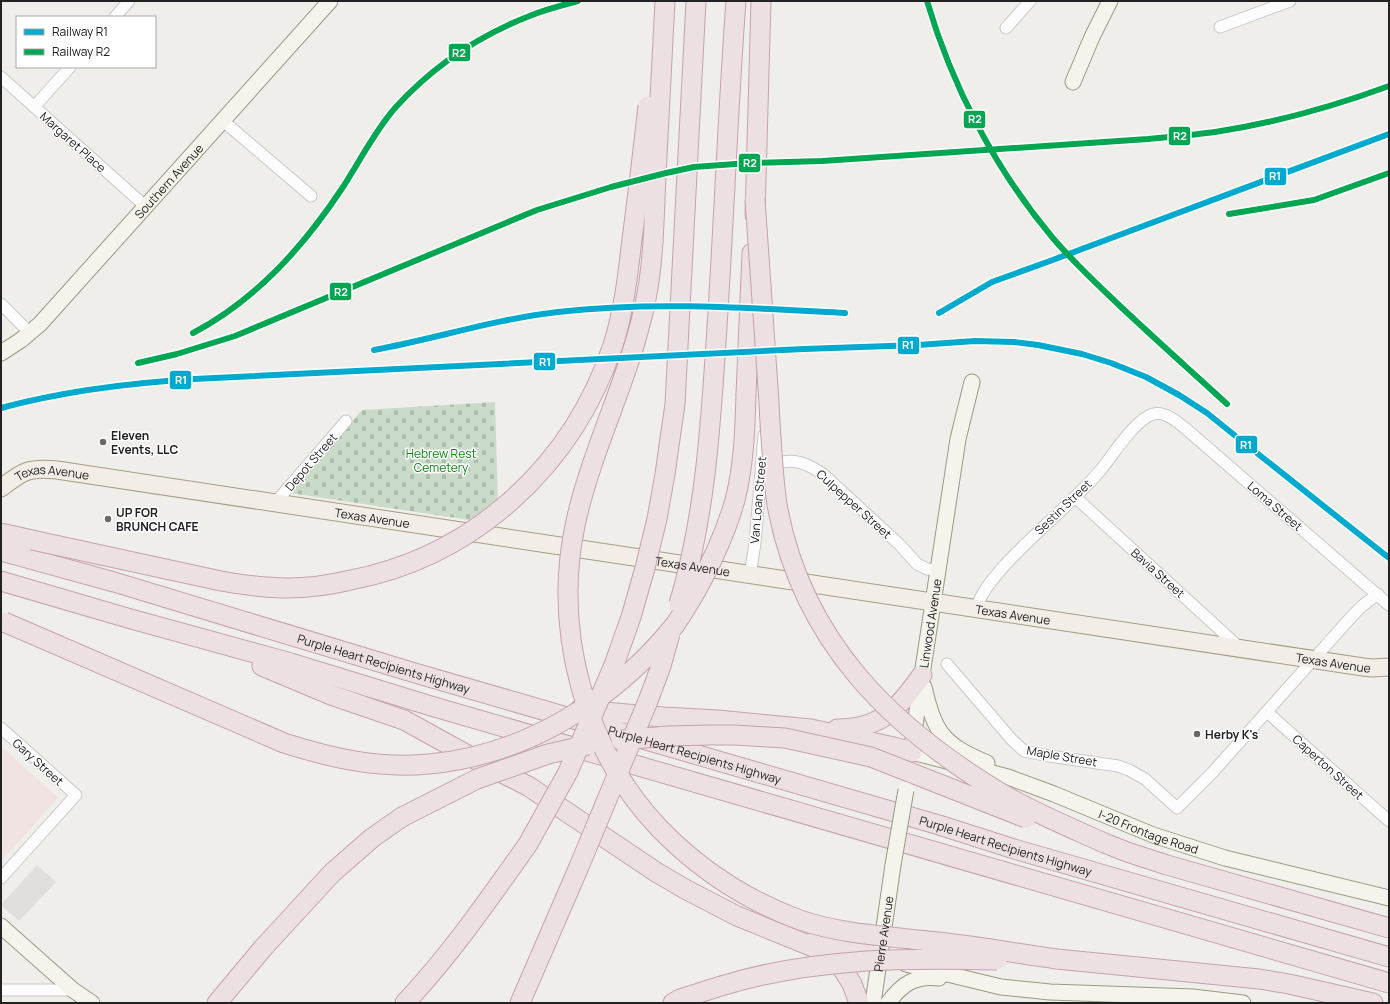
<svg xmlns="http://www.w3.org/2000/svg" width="1390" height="1004" font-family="Manrope,sans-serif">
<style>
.commercial{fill:#f1e3e1}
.cemetery{fill:url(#cemetery-stones)}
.parking{fill:#e0dfde}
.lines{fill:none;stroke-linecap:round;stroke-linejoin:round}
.street-casing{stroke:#c9c8c7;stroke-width:13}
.secondary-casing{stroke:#999a82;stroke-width:17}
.primary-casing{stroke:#a79c86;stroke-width:19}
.highway-casing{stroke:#c5a2ac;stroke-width:21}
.street{stroke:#fdfcfc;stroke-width:11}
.secondary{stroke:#f4f4ed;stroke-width:15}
.primary{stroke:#f3ede7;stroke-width:17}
.highway{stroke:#ece0e2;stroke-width:19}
.secondary-bridge-casing{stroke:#999a82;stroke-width:17;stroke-linecap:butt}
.highway-bridge-casing{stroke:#c5a2ac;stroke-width:21;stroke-linecap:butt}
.secondary-bridge{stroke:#f4f4ed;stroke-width:15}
.highway-bridge{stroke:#ece0e2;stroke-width:19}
.rail-1-casing{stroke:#fff;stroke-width:9}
.rail-2-casing{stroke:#fff;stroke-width:9}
.rail-1{stroke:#00a9ce;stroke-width:6}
.rail-2{stroke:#00a651;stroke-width:6}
.poi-dot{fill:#6a6968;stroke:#fff;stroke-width:1.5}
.labels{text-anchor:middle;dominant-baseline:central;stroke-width:3;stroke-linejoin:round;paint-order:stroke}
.street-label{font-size:12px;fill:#222;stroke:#fff}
.poi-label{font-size:12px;font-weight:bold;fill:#222;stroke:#fff;text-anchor:start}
.park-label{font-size:12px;fill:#0c8416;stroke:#fff}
.line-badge{stroke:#fff;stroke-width:1.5}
.badge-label{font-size:11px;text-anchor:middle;font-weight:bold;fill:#fff}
</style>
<defs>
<pattern id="cemetery-stones" width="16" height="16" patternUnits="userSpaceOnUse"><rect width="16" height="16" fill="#cadbca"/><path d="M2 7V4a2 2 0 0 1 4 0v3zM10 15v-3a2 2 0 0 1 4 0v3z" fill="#adbcad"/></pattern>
</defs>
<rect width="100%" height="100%" fill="#f0eeeb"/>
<path class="commercial" d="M1,746l57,52 -57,63z"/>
<path class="cemetery" d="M495,402l3,103 -22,16 -186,-28 72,-83z"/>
<path class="parking" d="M37,865l19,17 -37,39 -18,-16z"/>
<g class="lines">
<defs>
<path id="street" d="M115,17l14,-16
M1220,27l70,-26
M1006,28l24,-27
M1,77l144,129
M34,107l36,-40
M222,120l89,76
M1,304l29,29
M761,466c28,-6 37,-9 62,8l77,71 17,19 10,5 10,1
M1075,497l165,151
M275,503l71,-82
M750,576l5,-33 9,-108
M976,609c5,-17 17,-30 28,-43 30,-33 66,-61 95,-94 13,-15 35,-52 54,-58 12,-3 23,7 32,14l204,177
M947,664l65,76 12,11 25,5 69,10 11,4 16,9 32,29 35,-35 141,-158 9,-9 16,-12
M1267,712l122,109
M1,728l75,67 -75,83
M1,990h72"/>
<g id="secondary">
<path d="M1073,82l19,-45 18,-36"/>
<path id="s1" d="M1,353l20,-13 19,-16 290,-323"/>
<path d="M924,687c11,47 19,57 63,76"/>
<path id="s2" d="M913,740l9,-65 36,-236 14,-57"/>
<path id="s3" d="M912,752l96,25 46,17 99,41 72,23 164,40"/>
<path d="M1,926l72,64 19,13"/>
<path d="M906,964l95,23 49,5 143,5 50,6"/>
<path id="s4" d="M873,1003l20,-138"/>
<path d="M888,1003c14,-19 27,-28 51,-25"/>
</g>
<g id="primary">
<path id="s5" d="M1,488c22,-17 28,-21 56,-18l1306,197 10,1 16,-1"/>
</g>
<g id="highway">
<path d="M755,215l6,-214"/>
<path d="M746,394l6,-141"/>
<path d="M1,533l31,7"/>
<path id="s6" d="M1,551l113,31 301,91 524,152 75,24 375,108"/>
<path d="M1,581l130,38 160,44 140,43 958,277"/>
<path d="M262,666l69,29 73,25 78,43 46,23 128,86 29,17 52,27 76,31 21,13 10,11 8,13 7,19"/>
<path d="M579,710l84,7 55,3 93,9 83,18 18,5"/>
<path d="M837,729c45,0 61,-21 85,-54"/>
<path d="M1102,842l25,10 40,13 222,63"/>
<path d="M815,941l65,16"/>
<path d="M1057,959l202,20 30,5 84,19"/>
<path d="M217,1003l46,-55 69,-75 40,-35 30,-21"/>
<path d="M405,1003c46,-49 84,-104 123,-159"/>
<path d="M520,1003l58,-134"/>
<path d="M673,1003l7,-4 41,-13"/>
</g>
</defs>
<use href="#street" class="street-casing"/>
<use href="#secondary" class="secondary-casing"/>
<use href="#primary" class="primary-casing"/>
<use href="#highway" class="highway-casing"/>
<use href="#street" class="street"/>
<use href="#secondary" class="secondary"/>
<use href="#primary" class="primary"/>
<use href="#highway" class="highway"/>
<defs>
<path id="secondary-bridge" d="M893,865l13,-75"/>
<path id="highway-bridge" d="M665,1c-3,58 -6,117 -9,175 -2,41 -2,82 -10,123 -15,76 -53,146 -70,222 -24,107 8,229 84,308 39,40 88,72 140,91 41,14 86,16 128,21 43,4 86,12 129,18
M755,199c5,68 9,136 14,203 1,26 3,51 5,76 1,11 2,22 4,32 26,133 114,218 226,285 31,18 65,32 98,47
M32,540l189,41c22,4 44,7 67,7 21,0 42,-3 63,-8 124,-24 222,-115 262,-235 11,-34 15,-71 19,-106 6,-44 11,-89 16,-133
M679,604c27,-90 32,-184 38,-277 7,-109 11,-218 19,-326
M4,622l280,121c47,15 95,26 145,21 97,-9 184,-63 245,-138 8,-11 15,-23 22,-35 16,-29 30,-59 39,-91 9,-35 10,-71 11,-106
M621,740l46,-4 42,-1h25l51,3 86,19 155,61
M402,817l75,-38 71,-25 40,-9
M528,844l40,-72 46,-107 17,-48 14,-49 12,-49 8,-45 10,-70 21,-403
M578,869l70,-168 13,-35 9,-32
M721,986c92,-28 181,-28 276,-26"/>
</defs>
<use href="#secondary-bridge" class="secondary-bridge-casing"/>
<use href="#highway-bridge" class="highway-bridge-casing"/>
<use href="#secondary-bridge" class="secondary-bridge"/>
<use href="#highway-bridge" class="highway-bridge"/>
<defs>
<path id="rail-1" d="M939,313l53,-31 58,-21 80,-30 259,-97
M374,350c61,-11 121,-31 184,-38 95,-11 192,-4 287,1
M1,408c63,-17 128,-25 193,-29l610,-30 114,-4 57,-4 39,1 24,3 44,9 29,9 35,14 33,18 28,18 31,25 151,120"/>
<path id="rail-2" d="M927,1c25,85 68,168 125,236 21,25 45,47 68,69 35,33 71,65 107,98
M1229,214l85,-14 75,-27
M193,333c64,-34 111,-87 150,-146 17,-26 31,-55 52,-79 37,-41 85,-73 137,-93 15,-6 31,-10 46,-14
M138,363l39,-9 58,-18 302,-126 74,-23 55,-14 28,-6 55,-4 73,-2 326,-22c22,-2 44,-4 67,-7 60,-9 117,-25 174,-46"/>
</defs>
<use href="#rail-1" class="rail-1-casing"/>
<use href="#rail-2" class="rail-2-casing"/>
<use href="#rail-1" class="rail-1"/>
<use href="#rail-2" class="rail-2"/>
</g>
<g class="poi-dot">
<circle cx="103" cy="442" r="4"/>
<circle cx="108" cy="519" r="4"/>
<circle cx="1197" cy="734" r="4"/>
</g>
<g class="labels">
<g class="street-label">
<text transform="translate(73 142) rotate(42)">Margaret Place</text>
<text stroke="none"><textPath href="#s1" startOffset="241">Southern Avenue</textPath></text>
<text transform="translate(311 462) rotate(-49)">Depot Street</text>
<text stroke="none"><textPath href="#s5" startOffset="56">Texas Avenue</textPath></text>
<text transform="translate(758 500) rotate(-85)">Van Loan Street</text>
<text transform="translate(854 504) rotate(42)">Culpepper Street</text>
<text transform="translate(1275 506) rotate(41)">Loma Street</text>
<text transform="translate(1063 507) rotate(-44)">Sestin Street</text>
<text stroke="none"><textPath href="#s5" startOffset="380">Texas Avenue</textPath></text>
<text stroke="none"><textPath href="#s5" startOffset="704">Texas Avenue</textPath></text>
<text transform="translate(1158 573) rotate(42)">Bavia Street</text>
<text stroke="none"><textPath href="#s5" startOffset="1028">Texas Avenue</textPath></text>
<text stroke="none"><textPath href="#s2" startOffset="118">Linwood Avenue</textPath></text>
<text stroke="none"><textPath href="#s5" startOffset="1352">Texas Avenue</textPath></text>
<text stroke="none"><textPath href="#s6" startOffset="399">Purple Heart Recipients Highway</textPath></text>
<text stroke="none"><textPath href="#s6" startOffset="723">Purple Heart Recipients Highway</textPath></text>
<text transform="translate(1062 756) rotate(10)">Maple Street</text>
<text transform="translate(38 762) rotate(42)">Gary Street</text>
<text transform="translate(1328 767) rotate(42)">Caperton Street</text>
<text stroke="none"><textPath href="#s3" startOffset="250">I-20 Frontage Road</textPath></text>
<text stroke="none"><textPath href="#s6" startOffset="1047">Purple Heart Recipients Highway</textPath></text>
<text stroke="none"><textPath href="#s4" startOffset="70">Pierre Avenue</textPath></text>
</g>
<g class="poi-label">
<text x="111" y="435">Eleven<tspan x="111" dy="14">Events, LLC</tspan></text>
<text x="116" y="512">UP FOR<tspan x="116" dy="14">BRUNCH CAFE</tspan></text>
<text x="1205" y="734">Herby K's</text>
</g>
<g class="park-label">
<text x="441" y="453">Hebrew Rest<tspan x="441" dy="14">Cemetery</tspan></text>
</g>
</g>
<g class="line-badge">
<rect x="448" y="43" width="23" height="19" rx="4" fill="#00a651"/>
<rect x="963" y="110" width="23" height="19" rx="4" fill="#00a651"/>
<rect x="1168" y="126" width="23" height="20" rx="4" fill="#00a651"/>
<rect x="738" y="153" width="23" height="20" rx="4" fill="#00a651"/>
<rect x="1264" y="167" width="23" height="19" rx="4" fill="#00a9ce"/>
<rect x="329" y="282" width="23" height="19" rx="4" fill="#00a651"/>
<rect x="897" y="336" width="23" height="19" rx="4" fill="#00a9ce"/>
<rect x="533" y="352" width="23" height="19" rx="4" fill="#00a9ce"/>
<rect x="169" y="370" width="23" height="20" rx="4" fill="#00a9ce"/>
<rect x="1235" y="435" width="23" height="19" rx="4" fill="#00a9ce"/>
</g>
<g class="badge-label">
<text x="459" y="57">R2</text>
<text x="975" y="123">R2</text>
<text x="1180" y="140">R2</text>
<text x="750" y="167">R2</text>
<text x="1275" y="180">R1</text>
<text x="341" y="296">R2</text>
<text x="908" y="349">R1</text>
<text x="545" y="366">R1</text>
<text x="181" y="384">R1</text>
<text x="1246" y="449">R1</text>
</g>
<rect width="1390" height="1004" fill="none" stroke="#222222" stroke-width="4"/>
<rect x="16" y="16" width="140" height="52" fill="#ffffff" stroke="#a7a7a7"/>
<rect x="24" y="29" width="20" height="6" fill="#00a9ce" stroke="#a7a7a7"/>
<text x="52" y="36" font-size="12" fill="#222222">Railway R1</text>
<rect x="24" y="49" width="20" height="6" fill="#00a651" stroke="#a7a7a7"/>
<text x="52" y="56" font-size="12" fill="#222222">Railway R2</text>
</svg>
